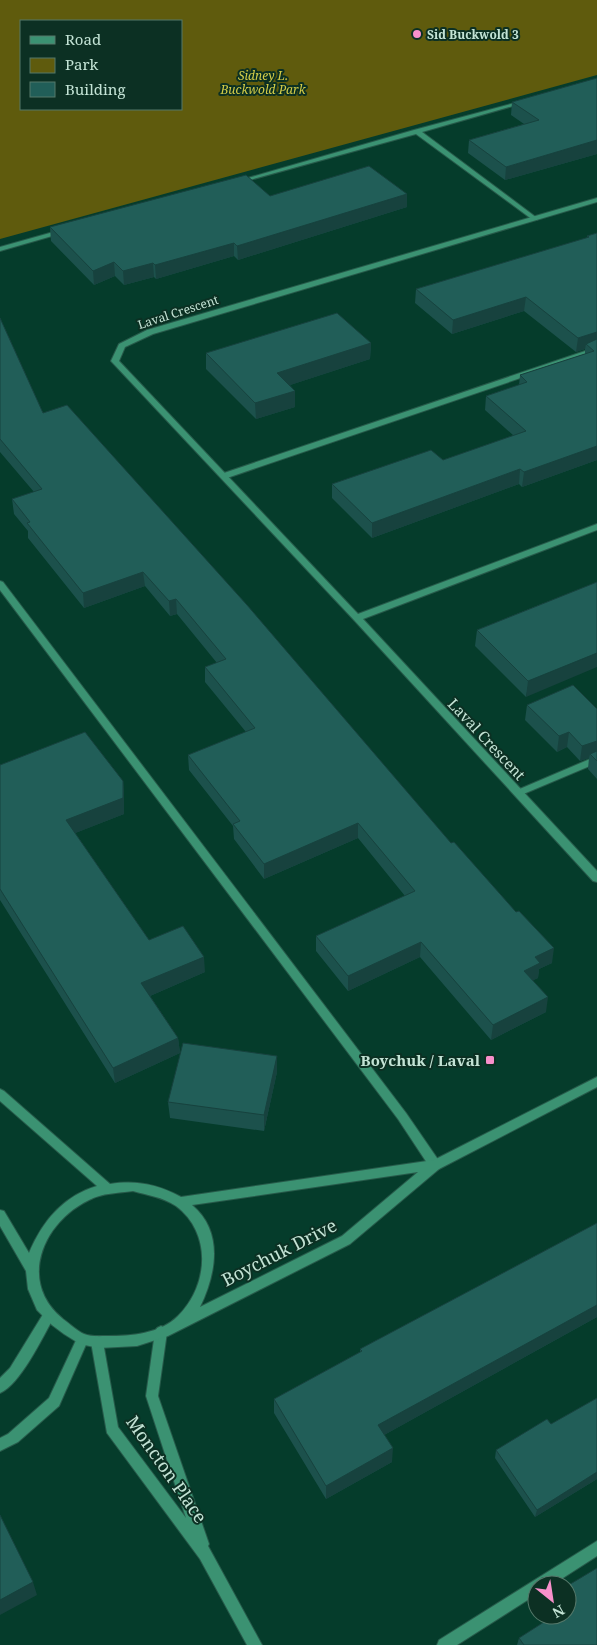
<svg xmlns="http://www.w3.org/2000/svg" width="597" height="1645" font-family="'Noto Serif',serif">
<style>
.green{fill:#5f5b0d;fill-rule:evenodd}
.lines{fill:none;stroke-linecap:round;stroke-linejoin:round}
.service-casing{stroke:#275a4a;stroke-width:2}
.minor-casing{stroke:#275a4a;stroke-width:2}
.tertiary-casing{stroke:#275a4a;stroke-width:2}
.service{fill:#3b9272;fill-rule:evenodd}
.minor{fill:#3b9272;fill-rule:evenodd}
.tertiary{fill:#3b9272;fill-rule:evenodd}
.wall{fill:#1c514c}
.shaded-wall{fill:#17423e}
.building{fill:#215e58;stroke:#17423e}
.poi-dot{fill:#f890cb;stroke:#0c3023;stroke-width:2}
.labels{text-anchor:middle;dominant-baseline:central;stroke-width:4;stroke-linejoin:round;paint-order:stroke}
.far-poi-label{font-size:12px;font-weight:bold;fill:#c3e3d5;stroke:#0c3023;text-anchor:start}
.far-park-label{font-size:12px;font-style:italic;fill:#d4cd49;stroke:#0c3023}
.far-street-label{font-size:12px;fill:#c3e3d5;stroke:#0c3023}
.street-label{font-size:15px;fill:#c3e3d5;stroke:#0c3023}
.poi-label{font-size:15px;font-weight:bold;fill:#c3e3d5;stroke:#0c3023;text-anchor:end}
.near-street-label{font-size:18px;fill:#c3e3d5;stroke:#0c3023}
</style>
<rect width="100%" height="100%" fill="#053c2b"/>
<path class="green" d="M0,0h597v75l-597,164zM21,21h160v88h-160z"/>
<g class="lines">
<defs>
<path id="service" d="M522,101l5,1 -105,30 115,86v2h-4l-117,-86 -177,49 -5,-1 180,-52z
M64,229l2,1v2l-66,19v-4z
M597,347v5l-370,126h-3l-4,-2 1,-2z
M0,581l3,1 403,531 33,48 2,4 -2,4 -4,1 -4,-1 -33,-50 -398,-529z
M597,756v7l-76,32 -3,1 -5,-3 2,-2z
M597,1541v15l-45,29h-15v9l-80,51h-20l2,-5z"/>
<path id="minor" d="M597,198v4l-444,132 -28,13 -6,14 239,253 239,-90v6l-234,89 234,252v11l-4,-1 -239,-261 -243,-259 8,-17 28,-14z
M49,1309l4,2 2,4 -2,4c-11,19 -33,66 -53,74v-15l10,-10 35,-57z
M161,1326l4,2 2,4 -9,64 51,148 -1,2 54,99h-15l-47,-86 -93,-126 -16,-91 2,-4 4,-2 4,2 2,4 15,85 68,91 -40,-122 9,-64 2,-4z
M82,1334l4,2 2,4 -29,66 -41,36 -18,9v-13l8,-4 41,-36 29,-62z"/>
<path id="tertiary" d="M597,1077v10l-158,82 -89,75 -182,92 -31,10 -38,2 -19,-4 -16,-10 -12,-9 -15,-15 -9,-21 -2,-18 -26,-45v-16l4,1 25,42c13,-31 34,-57 68,-67l-97,-85v-12l4,2 106,93c26,-4 47,0 71,13l253,-37zM418,1172l-76,64 -142,71c16,-33 24,-75 -8,-102zM133,1191c14,4 30,6 43,15 36,27 33,79 2,110 -18,18 -47,20 -71,20 -7,0 -16,1 -23,-2 -7,-3 -14,-10 -21,-15 -46,-37 -20,-97 26,-119 13,-7 29,-7 44,-9z"/>
</defs>
<use href="#service" class="service-casing"/>
<use href="#minor" class="minor-casing"/>
<use href="#tertiary" class="tertiary-casing"/>
<use href="#service" class="service"/>
<use href="#minor" class="minor"/>
<use href="#tertiary" class="tertiary"/>
</g>
<path class="wall" d="M597,78v76l-92,26 -37,-27 1,-13 55,-16 -13,-9 1,-13z
M407,194v13l-169,53 -4,-4 -78,23 -2,-2 -30,8 -9,-9 -21,9 -43,-44 -1,-14 220,-31z
M597,233v227l-75,27 -3,-3 -147,54 -40,-40v-14l111,-24 71,-24 -29,-26 1,-14 33,-11 1,-10 65,-21v-5l-9,3 -52,-41 -72,23 -37,-31 1,-14 171,-51v-2z
M0,318l43,95 509,550 -13,6 -1,9 -5,2 13,32 -55,28 -71,-83 -72,34 -32,-40v-15l89,-40 -47,-58 -94,41 -30,-40 -1,-13 -44,-56 -1,-15 58,-23 -41,-50v-15l12,-4 -40,-49 -7,2 -25,-30 -61,22 -56,-70v-7l-14,-17 -2,-15 22,-7 -34,-40z
M371,343l-1,16 -80,26 5,6v16l-39,12 -50,-50v-16z
M544,603l-18,94 -51,-51 2,-16z
M527,705l70,4v70l-9,-10 1,-11 -9,3 -13,-14 -10,5 -32,-32z
M0,765l123,16 1,15v18l-49,19 74,107 56,32 -55,24 28,42 2,15 -65,30 -115,-183z
M277,1072l-13,59 -94,-13 -2,-16z
M597,1223v94l-213,118 8,27 -66,37 -52,-86v-14l86,-47v-3z
M597,1398v81l-62,38 -40,-59 1,-8 55,-26z
M546,1615h21l30,30h-80l2,-7 30,-19z"/>
<path class="shaded-wall" d="M597,140v14l-92,26 1,-13z
M407,194v13l-169,53 -1,-14z
M234,243v13l-78,23 -1,-14z
M114,262l1,14 -21,9 -1,-14z
M153,263l1,14 -30,8 -1,-14z
M526,297l-2,14 -72,23 1,-14z
M597,332v9l-11,3 -1,5 -9,3 2,-14z
M371,343l-1,16 -92,30 -1,-16z
M295,391v16l-39,12 -1,-16z
M597,446v14l-75,27 2,-15z
M520,469l-1,15 -147,54v-15z
M143,572l2,14 -61,22 -1,-15z
M176,599l1,15 -7,2 -1,-15z
M597,653v14l-71,30 2,-16z
M569,732l-2,15 -10,5 2,-16z
M597,741v14l-7,-1 -1,4 -9,3 2,-15z
M123,781l1,15v18l-56,22 -2,-16z
M358,823v15l-94,41v-15z
M421,942l-1,15 -72,34v-15z
M554,948l-2,15 -13,6 -1,9 -16,8 2,-15 11,-14z
M204,957l1,15 -62,27 -2,-16z
M548,997l-2,15 -55,28 2,-15z
M178,1038l2,15 -65,30 -2,-15z
M277,1056v16l-13,59v-16z
M597,1305v12l-220,122 1,-14z
M393,1448l-1,14 -66,37v-13z
M597,1472v7l-62,38 2,-7z
M33,1582l4,13 -37,20v-15z"/>
<path class="building" d="M597,78v62l-91,27 -37,-27 70,-20 -27,-18z
M369,166l38,28 -170,52 -3,-3 -79,22 -2,-2 -30,8 -9,-9 -21,9 -43,-44 196,-52 24,21z
M597,233v99l-19,6 -52,-41 -73,23 -37,-31 173,-52 -2,-1z
M337,313l34,30 -94,30 18,18 -40,12 -49,-50z
M0,318l43,95 24,-8 180,200 204,238 3,-1 62,70 3,-1 35,37 -19,9 5,6 -16,8 24,26 -55,28 -72,-83 -73,34 -32,-40 99,-45 -57,-68 -94,41 -31,-40 7,-3 -52,-66 67,-27 -50,-61 21,-8 -50,-60 -7,2 -26,-29 -60,21 -56,-70 3,-1 -18,-23 30,-10 -42,-50z
M597,339v107l-73,26 -4,-3 -148,54 -40,-39 99,-34 12,10 83,-29 -40,-35 41,-14 -7,-7 74,-24 -8,-7z
M597,582v71l-69,28 -51,-51z
M573,685l24,24v32l-15,5 -13,-14 -10,4 -32,-31z
M85,732l38,49v17l-57,22 83,120 34,-14 21,31 -63,26 37,55 -65,30 -113,-179v-124z
M597,751v10l-7,-7z
M183,1043l94,13 -13,59 -96,-13z
M597,1223v82l-219,120 15,23 -67,38 -52,-87 88,-48 -2,-2z
M597,1398v74l-60,38 -41,-60 51,-31 4,5z
M0,1515l33,67 -33,18z
M597,1568v77h-73l-5,-7 36,-23h12v-29z"/>
<g class="poi-dot">
<circle cx="417" cy="34" r="5"/>
<rect x="485" y="1055" width="10" height="10" rx="2.5"/>
</g>
<g class="labels">
<g class="far-poi-label">
<text x="427" y="34">Sid Buckwold 3</text>
</g>
<g class="far-park-label">
<text x="263" y="75">Sidney L.<tspan x="263" dy="14">Buckwold Park</tspan></text>
</g>
<g class="far-street-label">
<text transform="translate(178 312) rotate(-18)">Laval Crescent</text>
</g>
<g class="street-label">
<text transform="translate(487 739) rotate(47)">Laval Crescent</text>
</g>
<g class="poi-label">
<text x="480" y="1060">Boychuk / Laval</text>
</g>
<g class="near-street-label">
<text transform="translate(279 1252) rotate(-27)">Boychuk Drive</text>
<text transform="translate(167 1469) rotate(55)">Moncton Place</text>
</g>
</g>
<rect x="20" y="20" width="162" height="90" fill="#0c3023" stroke="#55786a"/>
<rect x="30" y="36" width="25" height="8" fill="#3b9272" stroke="#55786a"/>
<text x="65" y="45" font-size="15" fill="#c3e3d5">Road</text>
<rect x="30" y="58" width="25" height="15" fill="#5f5b0d" stroke="#55786a"/>
<text x="65" y="70" font-size="15" fill="#c3e3d5">Park</text>
<rect x="30" y="82" width="25" height="15" fill="#215e58" stroke="#55786a"/>
<text x="65" y="95" font-size="15" fill="#c3e3d5">Building</text>
<g transform="translate(552 1600) rotate(150)"><circle r="24" fill="#0c3023" stroke="#55786a"/>
<path d="M0-4L9 19L0 12L-9 19Z" fill="#f890cb"/>
<text y="-8" font-size="14" font-weight="bold" text-anchor="middle" fill="#c3e3d5">N</text>
</g>
</svg>
